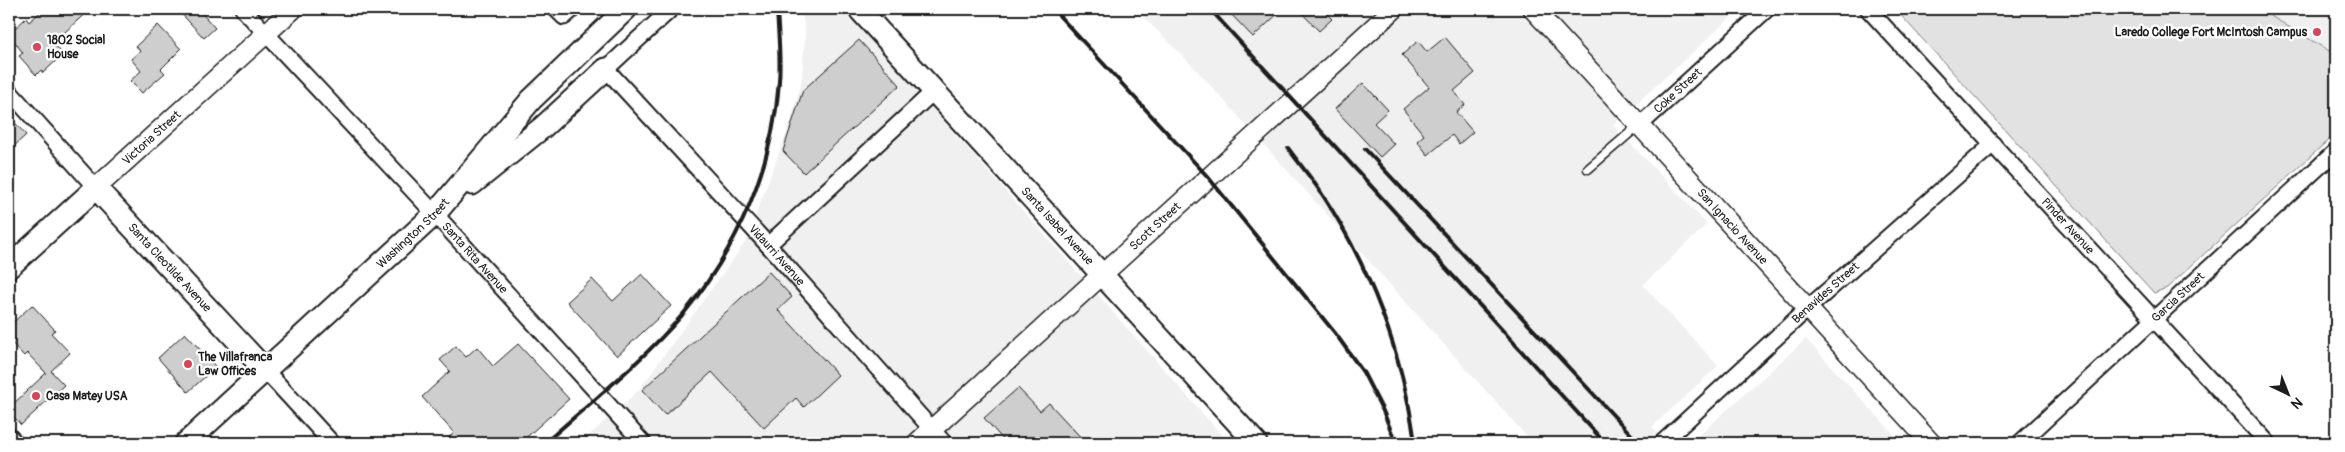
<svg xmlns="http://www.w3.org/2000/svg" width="2345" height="452" font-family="Pangolin,sans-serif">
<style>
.built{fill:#f0f0f0}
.green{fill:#e2e2e2;stroke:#7f7f7f}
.building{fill:#cecece;stroke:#1c1c1c}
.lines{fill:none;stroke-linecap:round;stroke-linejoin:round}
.service-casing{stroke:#1c1c1c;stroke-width:11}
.minor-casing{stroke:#1c1c1c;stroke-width:19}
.tertiary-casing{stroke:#1c1c1c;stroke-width:22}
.secondary-casing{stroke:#1c1c1c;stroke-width:25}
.service{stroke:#fff;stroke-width:8}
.minor{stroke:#fff;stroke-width:15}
.tertiary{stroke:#fff;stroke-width:19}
.secondary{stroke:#fff;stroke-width:21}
.rail{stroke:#1c1c1c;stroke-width:4}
.poi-dot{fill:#d1495b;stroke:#fff;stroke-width:2}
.labels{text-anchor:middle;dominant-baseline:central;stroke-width:4.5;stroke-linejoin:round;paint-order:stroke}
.poi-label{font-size:12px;font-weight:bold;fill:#1c1c1c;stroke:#fff;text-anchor:start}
.street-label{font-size:12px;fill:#1c1c1c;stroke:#fff}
</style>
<rect width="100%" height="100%" fill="#fff"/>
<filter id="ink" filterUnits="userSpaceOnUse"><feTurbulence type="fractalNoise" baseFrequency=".02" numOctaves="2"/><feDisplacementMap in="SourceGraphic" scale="10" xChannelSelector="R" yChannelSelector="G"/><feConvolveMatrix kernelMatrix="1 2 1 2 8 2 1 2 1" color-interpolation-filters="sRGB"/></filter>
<g filter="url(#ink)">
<path class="built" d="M802,9h42l385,434h-648l58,-53 107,-149 45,-120 11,-41 3,-46z
M1135,9h605l-127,116 94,99 -64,61 75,81 -66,61 16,16h-49l-27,-29 26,29h-85l-341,-378z
M2259,9h77v46z
M1806,339l96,104h-212z"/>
<path class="green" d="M1895,9h364l77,46v78l-169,155 -13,5z"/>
<path class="building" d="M44,9h46l-37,34 9,10 -4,3 1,2 -16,15 -2,-3 -5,5 -17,-19 4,-3 -14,-19 17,-16 3,4z
M177,9h21l17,19 -11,10z
M1226,9h57l-30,28z
M1298,9h24l10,10 -13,12z
M158,25l23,24 -20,20 4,4 -23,20 -12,-12 11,-10 -10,-12 9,-8 -4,-5z
M1445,37l30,36 -21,18 11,14 -9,7 17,20 -14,12 -7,-9 -24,20 -11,-14 7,-6 -21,-26 26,-22 -27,-32 16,-14 9,11z
M859,40l41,45 -96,88 -21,-22 20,-61z
M1363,83l25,27 -14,13 20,21 -14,13 -45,-48z
M9,116l17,19 -17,16z
M769,272l23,25 -14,13 60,65 -34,32 -8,-9 -32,30 -52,-56 -47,43 -23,-25z
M642,274l29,32 -54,50 -50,-54 25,-23 21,22z
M32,305l23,25 -4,3 19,20 -19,18 13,14 -43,40 -12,-14v-3l37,-35 -19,-20 -3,3 -15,-16v-14z
M185,333l31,34 -28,25 -30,-34z
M518,344l51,55 -49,44h-78l12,-10 -32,-36 28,-26 -10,-11 16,-14 10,11 11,-10 16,19z
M1018,388l22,23 9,-8 37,40h-80l-22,-25z"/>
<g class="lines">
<defs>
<path id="service" d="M1588,169l51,-44"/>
<g id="minor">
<path id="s1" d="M243,9l192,205 208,229"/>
<path d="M556,9l8,8 9,-8"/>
<path id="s2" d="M671,9l-65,60 162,176 176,198"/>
<path id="s3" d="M1868,9l400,434"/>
<path d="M9,91l87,97"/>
<path id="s4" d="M1640,125l127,-116"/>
<path d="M768,245l166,-154"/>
<path d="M265,370l67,73"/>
<path d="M9,436l6,7"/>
<path id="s5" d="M1662,443l145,-134 186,-165"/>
<path id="s6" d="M2020,443l316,-292"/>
</g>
<g id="tertiary">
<path id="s7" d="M1533,9l398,434"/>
<path id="s8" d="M96,188l197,-179"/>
<path id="s9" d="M917,443l477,-434"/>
</g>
<g id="secondary">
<path id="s10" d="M859,9l397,434"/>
<path d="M472,184l71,-57 63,-58"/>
<path id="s11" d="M9,267l87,-79 169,182"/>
<path id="s12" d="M186,443l249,-229 96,-114 95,-91"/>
</g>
</defs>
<use href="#service" class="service-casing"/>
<use href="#minor" class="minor-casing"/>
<use href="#tertiary" class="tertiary-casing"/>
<use href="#secondary" class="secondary-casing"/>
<use href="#service" class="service"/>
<use href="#minor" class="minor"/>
<use href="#tertiary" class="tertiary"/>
<use href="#secondary" class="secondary"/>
<path class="rail" d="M1053,9l155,168 127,156 28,39 20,39 13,32
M1210,9l395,434
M1288,148c10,14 22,28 32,43 50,75 83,163 95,252
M1365,149l274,294
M545,443c47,-42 98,-82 139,-130 54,-65 89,-147 95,-232 2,-24 -1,-48 -2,-72"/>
</g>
</g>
<g class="poi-dot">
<circle cx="2317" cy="32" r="5"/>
<circle cx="37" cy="47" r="5"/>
<circle cx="188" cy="364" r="5"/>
<circle cx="36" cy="396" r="5"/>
</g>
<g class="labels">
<g class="poi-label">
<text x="2307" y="32" text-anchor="end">Laredo College Fort McIntosh Campus</text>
<text x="47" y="40">1802 Social<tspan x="47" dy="14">House</tspan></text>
<text x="198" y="357">The Villafranca<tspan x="198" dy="14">Law Offices</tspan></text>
<text x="46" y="396">Casa Matey USA</text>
</g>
<g class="street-label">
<text stroke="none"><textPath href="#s4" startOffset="51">Coke Street</textPath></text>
<text stroke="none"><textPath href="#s8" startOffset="75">Victoria Street</textPath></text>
<text stroke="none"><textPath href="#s10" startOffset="294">Santa Isabel Avenue</textPath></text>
<text stroke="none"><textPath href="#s9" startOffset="322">Scott Street</textPath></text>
<text stroke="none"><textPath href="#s7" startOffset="295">San Ignacio Avenue</textPath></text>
<text stroke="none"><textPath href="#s3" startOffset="295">Pinder Avenue</textPath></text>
<text stroke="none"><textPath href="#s12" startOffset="309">Washington Street</textPath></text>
<text stroke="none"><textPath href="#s2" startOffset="341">Vidaurri Avenue</textPath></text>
<text stroke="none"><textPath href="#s1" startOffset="340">Santa Rita Avenue</textPath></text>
<text stroke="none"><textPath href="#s11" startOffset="226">Santa Cleotilde Avenue</textPath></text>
<text stroke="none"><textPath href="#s5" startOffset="222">Benavides Street</textPath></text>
<text stroke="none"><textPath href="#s6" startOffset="215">Garcia Street</textPath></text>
</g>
</g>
<rect width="2345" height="452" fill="none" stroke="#fff" stroke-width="30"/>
<rect x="15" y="15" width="2315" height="422" fill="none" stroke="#1c1c1c" stroke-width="2" filter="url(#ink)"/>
<g transform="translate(2288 394) rotate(137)" stroke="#ffffff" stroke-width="4" paint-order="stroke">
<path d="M0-4L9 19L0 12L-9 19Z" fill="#1c1c1c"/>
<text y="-8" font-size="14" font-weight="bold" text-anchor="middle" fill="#1c1c1c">N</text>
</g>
</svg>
